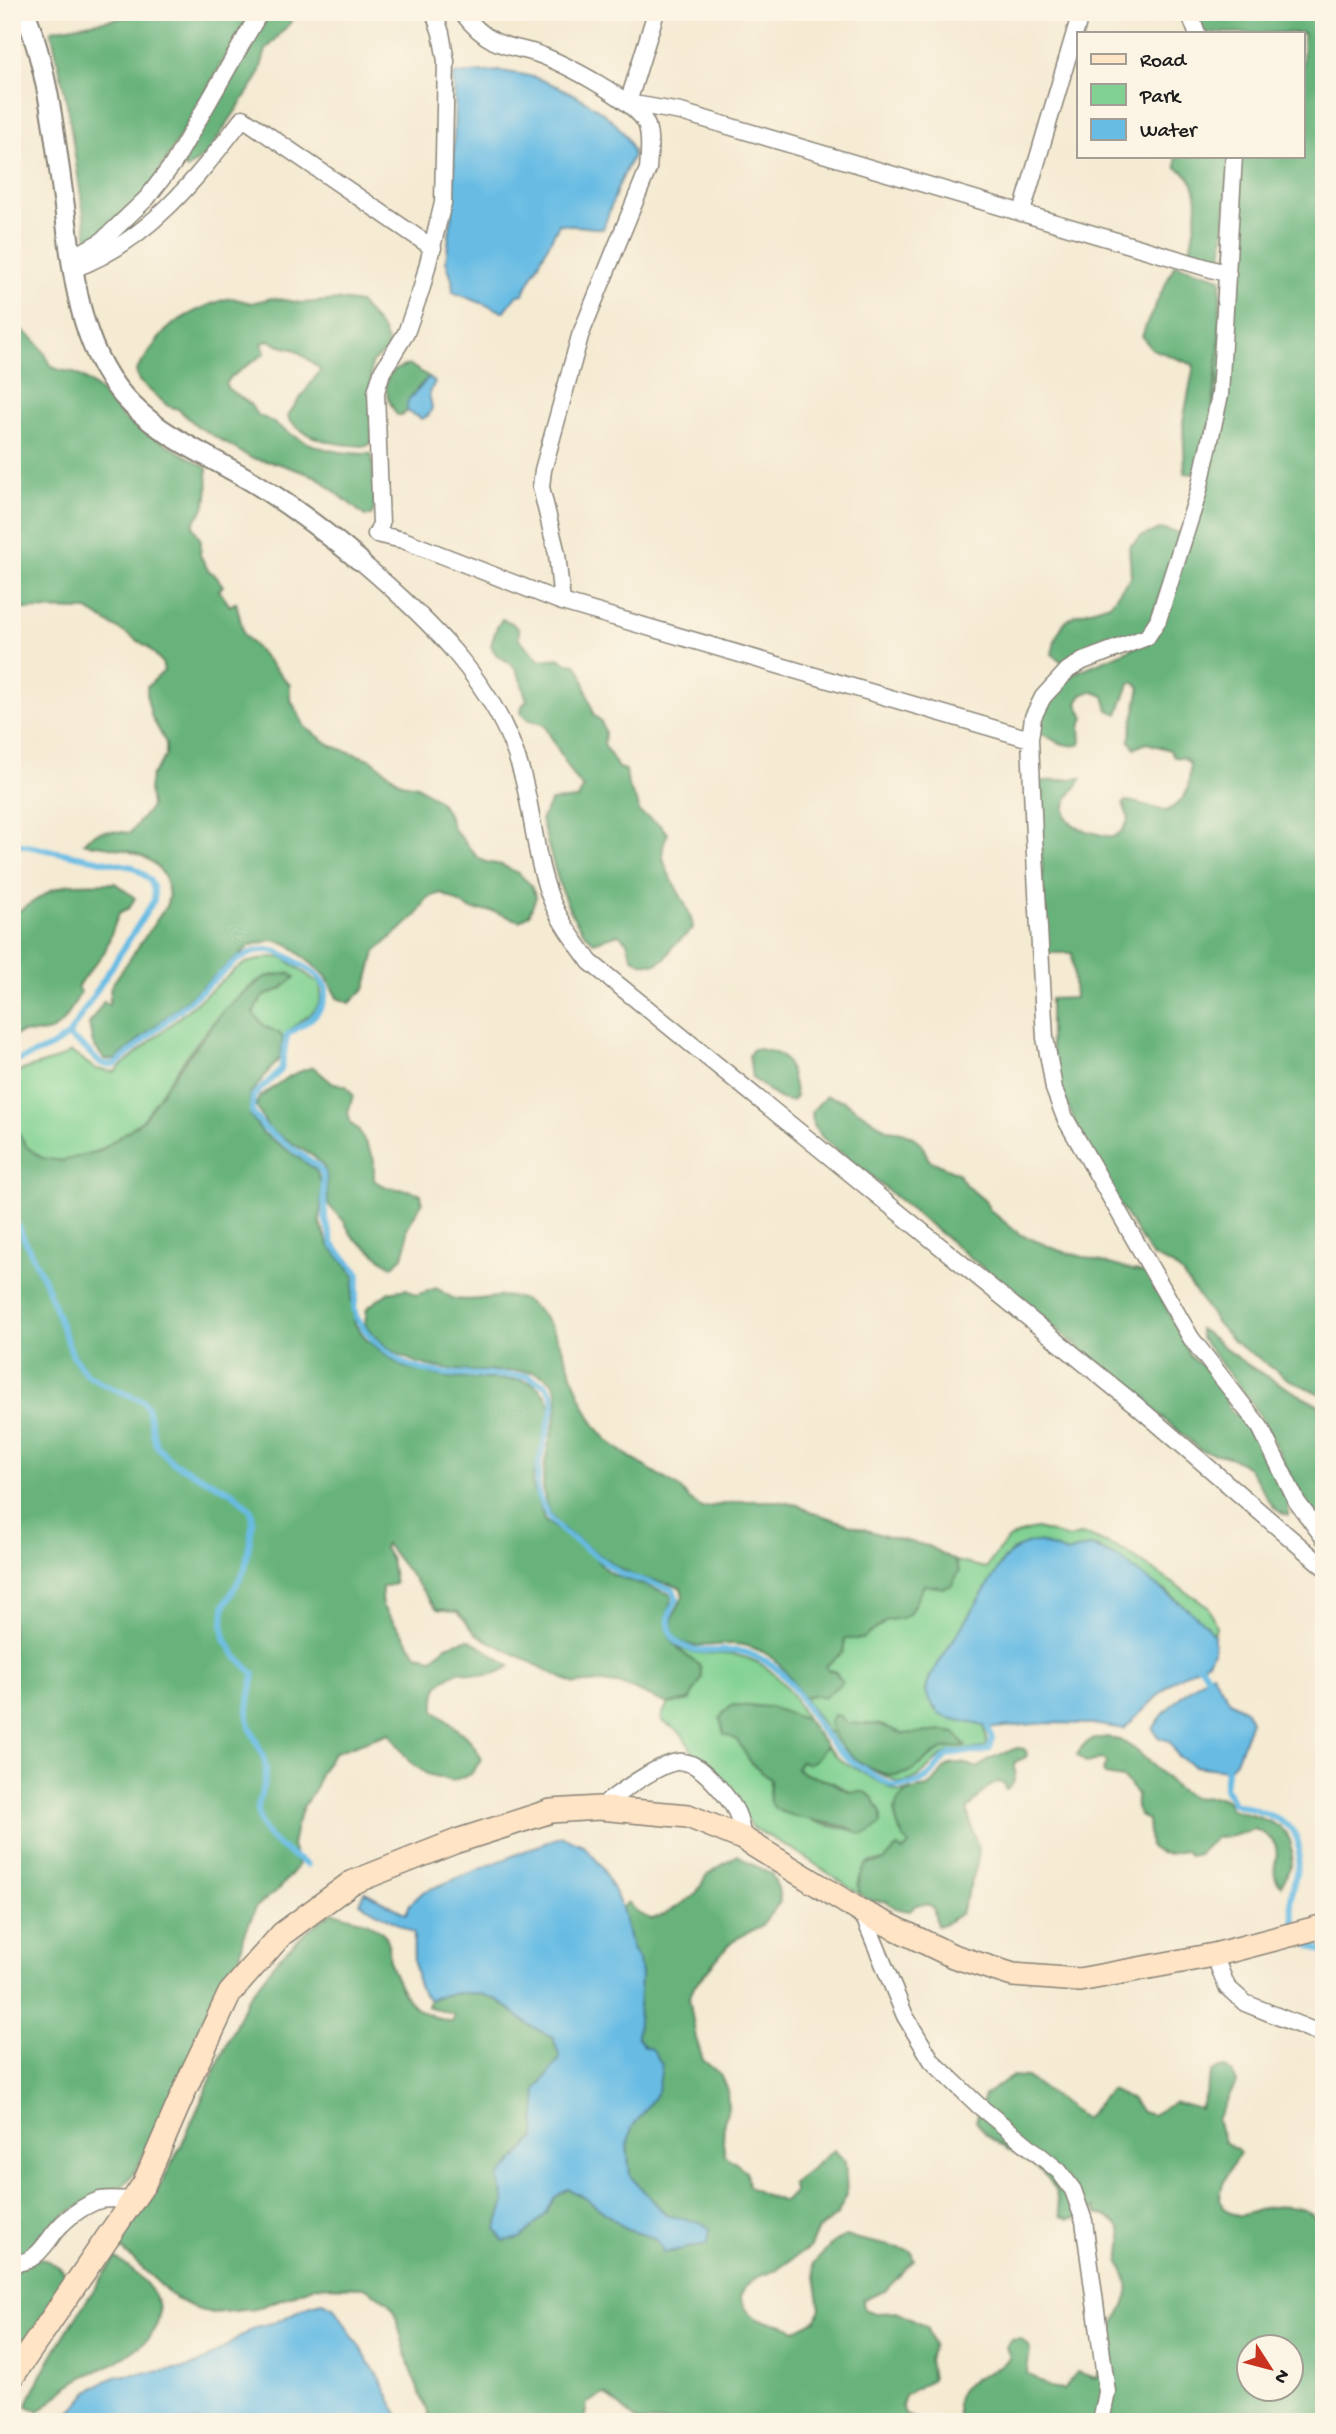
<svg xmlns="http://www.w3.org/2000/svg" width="1336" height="2434" font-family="'Gochi Hand',sans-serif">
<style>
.green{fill:#80d192;stroke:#4e7657;stroke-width:2;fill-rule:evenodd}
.forest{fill:#68b37c;stroke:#42684c;stroke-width:2;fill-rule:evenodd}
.water{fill:#67bce4;stroke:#426c80;stroke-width:2}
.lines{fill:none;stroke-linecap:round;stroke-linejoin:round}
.stream{stroke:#67bce4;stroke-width:6}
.minor-casing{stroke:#888377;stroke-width:19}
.tertiary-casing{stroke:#888377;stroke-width:23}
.secondary-casing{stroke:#888377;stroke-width:26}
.minor{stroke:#fff;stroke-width:16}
.tertiary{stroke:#fff;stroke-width:19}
.secondary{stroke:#ffe4c6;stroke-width:23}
</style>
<rect width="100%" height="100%" fill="#fcf5e5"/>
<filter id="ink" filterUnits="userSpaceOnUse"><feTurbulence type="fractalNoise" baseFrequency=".0143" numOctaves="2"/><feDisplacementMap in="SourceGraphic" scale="14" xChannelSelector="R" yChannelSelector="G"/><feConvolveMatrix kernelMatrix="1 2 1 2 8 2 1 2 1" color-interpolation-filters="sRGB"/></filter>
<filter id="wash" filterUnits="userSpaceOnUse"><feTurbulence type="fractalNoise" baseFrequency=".00686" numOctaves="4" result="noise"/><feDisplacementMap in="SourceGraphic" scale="28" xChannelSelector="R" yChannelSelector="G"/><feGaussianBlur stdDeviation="1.57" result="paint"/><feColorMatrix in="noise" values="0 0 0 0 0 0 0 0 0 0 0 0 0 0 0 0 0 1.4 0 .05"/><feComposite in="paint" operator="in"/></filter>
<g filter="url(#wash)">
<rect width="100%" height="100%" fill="#f5ead2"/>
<path class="green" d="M270,957l14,1 36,26c7,33 -24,33 -37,54l-4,-5 -15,-7 -11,-12 9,-17 19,-8 13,-12 -5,-4c-9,2 -19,1 -26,5 -35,20 -75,75 -97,108 -8,11 -14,26 -24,35 -31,29 -105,68 -126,8 -5,-17 -4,-36 -4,-54 19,-11 41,-11 59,-23l25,17 18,3 122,-103 10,-6z
M1037,1529l32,9 10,-3 10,1 35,15 84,55 8,20 -2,9 -9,-11 -39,-33 -20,-10 -27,-23 -9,-2 -11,-8 -8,-2 -24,7 -29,-11 -25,8 -10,11 -73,116 -4,13 9,20 49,16 3,16 -1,5c-13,5 -27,0 -39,6 -21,9 -18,26 -47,30l-28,-13 -33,-22 -36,-51 10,-2 15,-25 -2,-4 17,-14 2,-13h17l26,-19 21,-6 15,-29 35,-14 -4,-10 31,7c17,-23 21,-35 51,-39zM834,1716h6l7,7 34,2 23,9 41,-3 -4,18 -33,24z
M675,1645c16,10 29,8 47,9 46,1 64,30 85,66 -24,-6 -60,-25 -83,-8 11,25 23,51 46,67l-1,16c16,10 32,22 50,28 15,5 28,4 44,11l14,-26 -5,-11 -8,-5h-14l-19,-10 -26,-8 -9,-6 5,-7 14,-1 11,-14 13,13 53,30 8,3 12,-3c-25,12 -18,38 -2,56l-7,6 -6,-3 -13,13 -13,1 -12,29 3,5 -68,-46 -41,-22 -25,-34 -34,-40 -13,-21 -19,-12v-6l6,-11 22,-4 10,-34 -20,-15z"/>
<path class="forest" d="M155,12h93l2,2 -101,176 -58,52 -4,-7 -20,-132 -16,-73z
M270,12h26l-6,11 -24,27 -8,27 -51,77 -20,15 -8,-5z
M1195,12h129v1384l-36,-17 -55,-38 -16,-18 -35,-49 -11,-10 -19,-8 -58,-91 -35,-79 -9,-46v-41l25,-1 -3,-45h-25l-10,-171 45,-4c-4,7 -13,16 -16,24 -9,27 31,32 48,35l9,-7 6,-11 -6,-15 2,-3c11,0 29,8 42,10 23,-14 22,-22 23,-47l-6,-6 -10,-1 -4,-7 -23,-7 -12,5 -6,-7 11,-54 -7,-5 -4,2 -11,30 -10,-4 -4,-14 -13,-5 -9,4 -5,8 7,15 -4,9 1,15 -2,3c-19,3 -27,-9 -44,-13l5,-23 27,-33 78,-33 59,-156 35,-331h64v-123h-99z
M1176,156h53l-7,109 -30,-7 -2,-6c4,-29 19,-68 -14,-85z
M1175,264l46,14 -4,112 -16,71 -9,13 -7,-1 -2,-51 11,-57 -42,-16 -10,-12 4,-12z
M232,298l19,5 21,-5 30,5 37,-3 21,3 23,28 6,17c-4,7 -13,9 -18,16l1,78 -5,4c-29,-1 -57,-4 -78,-26l-1,-5 32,-44 -1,-3 -23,-18 -19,-5 -7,-5 -8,3 3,10 -34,24 -5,7 1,4 23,16 7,11c13,4 22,12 34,19 26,16 50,20 81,20l3,53 -4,9h-6l-48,-39 -37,-13 -29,-6 -54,-32 -19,-17 -10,-3 -29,-25 -3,-10c24,-33 25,-44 64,-62 11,-5 19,-9 32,-11z
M12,323c13,8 24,16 32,29 3,5 4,10 8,14 7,6 13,4 20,6 21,9 40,29 52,47l83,49c0,13 3,31 -5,43 -4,6 -7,6 -9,15l8,15 -1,14 8,15 7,5 8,11 -4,4 11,16 6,-4 8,33 46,50v13l15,29 27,19 40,14 29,23 16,3 22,15 9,13 4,13 25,30 9,5 16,3 16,8 12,11 6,13 -7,18 -9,6 -28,-10 -20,-1 -31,-17 -14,5 -10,17 -42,37 -9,35 -16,16 -13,-5 -11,-22 -38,-32 -16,-4 -22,6 -135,114 -11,-1 -11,-15 -4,-20 15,-23 5,4 2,-19 54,-78c5,-11 4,-15 1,-27 -11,-32 -55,-33 -83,-38 14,-16 29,-12 47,-10l21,-26 -2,-18 2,-13 15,-20v-13l-14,-25 -5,-20v-11l17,-16 -2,-9 -14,-15 -61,-37 -64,-1 -11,-17z
M410,365l19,12c-9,8 -23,22 -22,34l-4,4h-6c-14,-21 -19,-45 13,-50z
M1160,529l22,4 -35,99 -82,32 -13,-10 4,-17 8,-14 11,-8 35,-11 21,-28 -2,-29 11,-10z
M502,619l10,4 7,7v9l21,21 20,-2 7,5 9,1 5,8 13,43 7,6 4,11 -1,12 14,24 8,2 2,16 10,18 1,8 21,13 8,9c-20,31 23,62 25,95l-21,18 -6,11 -10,6 -15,-1 -9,-6 -5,-15 -8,-8 -25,8c-31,-23 -42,-86 -53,-122l10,-19 27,-2 5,-11 -9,-11 -30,-52 -17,-6 -6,-6 1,-7 5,-6c-4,-11 -7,-28 -16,-36 -11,-8 -14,-5 -20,-19l6,-18z
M115,883l20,15 -6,10 -10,5 -14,38 -28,36 4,5c-8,12 -16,34 -31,39 -12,5 -25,-3 -38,6v-122l40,-25 18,-6z
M289,973l6,4 -14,12 -19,8 -9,16 11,13 15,7 4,5 -3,20 -30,36v21l13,18 53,37 6,16 -2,37 9,22 26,31 -4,23 4,25 12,16 25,20 11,7 46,11 71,2 13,3 12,11 6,12 -19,77 13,38 43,29 16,18 10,7 56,19 2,4c-13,35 0,48 28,68l2,12 -13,22 -21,4 -45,-19 -21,-3 -28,2 -97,-49 -19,-23 -21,-3 -51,-65 -2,4 7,12 4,24 -13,3v19l36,49 15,3 13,-12 23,-7 41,27c-19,13 -30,10 -51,5 -22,13 -25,14 -24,40l34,28 13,20 -11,15 -19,7 -25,-7 -18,-13 -20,-28 -56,20 -13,21 -5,15 -12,18 -7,19 -4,19 6,21 -18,22 -24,19 -11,26 -6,27 -23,33 -44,103 -37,75 -13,16 -17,4 -43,25 -33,35 -17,6v-1150l5,23 10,17 15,11 20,3 38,-10 43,-31 25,-37 58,-75 39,-31z
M753,1049c37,1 37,17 43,48l-4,4c-16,1 -27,-15 -40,-23l-3,-23z
M313,1067l18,15 15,4 7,9 -5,18 3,11 7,5 16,30v21c15,13 30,6 47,14l1,9 -15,25v14l-4,15 -11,10 -39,-30 -10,-17 -15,-15 -2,-32 -3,-7 -9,-9 -46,-29 -12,-22 3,-9c9,-4 13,-9 20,-14 10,-8 22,-12 34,-16z
M826,1096l16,4 46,30 15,2 10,5 8,6 8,17 29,13 7,11 20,17 5,9 29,24 39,16 92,25 40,81 23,19 7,9 8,23 20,19 41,71 -1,19c-23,-7 -26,-36 -43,-51 -12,-9 -29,-11 -43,-14l-193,-162 -186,-151 -10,-12 -1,-15z
M436,1288c6,3 13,9 19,11 24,5 52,-11 74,4 42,30 40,92 72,130 14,18 59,42 79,55l8,10 14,10 39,-7h35l22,4 13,7 74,24 43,10 27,15 4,10 -7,14 -8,3 -20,-3 -15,29 -6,4 -15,2 -26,19h-17l-2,13 -17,14 2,4 7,1 7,11 -18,16 -11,-3 -10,2c-11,-16 -22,-35 -40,-45 -8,-4 -21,-8 -31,-8 -19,0 -65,12 -60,-24 2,-10 8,-15 11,-24l-2,-8c-14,-6 -31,-7 -46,-12 -14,-5 -70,-44 -79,-54 -38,-47 22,-118 -6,-142 -12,-11 -31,-9 -46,-9 -52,1 -106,0 -139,-47l2,-16 22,-16 18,-3 9,6z
M1199,1329c15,8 26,20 39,29 27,19 57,34 86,50v122l-21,-29 -37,-75 -18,-28 -47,-60z
M733,1705l37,2 37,13 19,26 -11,14 -8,4 -6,-3 -5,7 9,6 26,8 19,10h14l8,5 9,16v10c-5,4 -12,12 -19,11 -4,-1 -10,-5 -15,-7 -14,-4 -67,-10 -74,-21 -6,-8 -2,-18 -3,-27l-18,-15 -16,-25 -12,-5 -4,-15 4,-7z
M834,1715l6,1 7,7 34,2 23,9 41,-3 10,2 11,13c-9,1 -20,1 -27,5 -12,6 -22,20 -36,23 -27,7 -70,-26 -74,-52z
M1108,1737l14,4 14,9 41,38 16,10 26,-1 7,3 5,9c24,8 63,13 61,45 -1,12 -4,22 -11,31 -20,-18 17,-38 -27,-56l-21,7 -17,1 -18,17 -7,2 -7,-6c-14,5 -23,6 -34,-3l-2,-27c-14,-6 -11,-13 -11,-26l-14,-16 -18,-3 -2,-5 4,-9 -6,-2 -14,4 -10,-8c7,-15 16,-16 31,-18z
M1017,1748l7,1 3,4 -1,4 -11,5c0,12 3,20 -9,28l-2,-6 -6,-2 -11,6 -20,22 12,42 -3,16 -15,45 -16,11 -8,2 -4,-19 -6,-3 -11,1 -6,6c-9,-1 -17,-2 -23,-10 -5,0 -13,1 -18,-1 -18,-6 -9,-26 -2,-36l17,-3 13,-13 6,3 6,-6c-21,-28 -21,-55 20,-58 19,-21 17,-31 49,-19l10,-9z
M738,1855l11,8 22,10 7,15 2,14 -19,24 -29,15 -38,45 -5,12 7,40 7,22 17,14 7,16 1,19 -4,13 -1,21 2,12 21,16 2,15c13,10 22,9 36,16l10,-10 -1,-9 41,-33 11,11 2,34 -10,20 -20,16 -7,16 -34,23 -16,6 -15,10 -5,11c13,33 29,19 56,33l20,-10 4,-12 -7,-44 22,-23 11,-5 65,15 3,9 -29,31 -22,9 1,9 12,4 21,-1 31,16 5,17 -4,15 3,19 -27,16 -3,10 3,10 19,7h-286l-33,-28 -18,9 -3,19h-152l-21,-50 -17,-62 -7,-9 -23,-14 -48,-1 -61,23 -42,4 -14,-3 -23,-11 -58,-53 37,-51 26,-49 66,-147 30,-39 32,-31 24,-17c16,5 39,9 50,21 9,9 5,18 7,30 1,5 4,11 6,15 13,31 24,35 56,44l3,-7 -28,-9 2,-6c17,-8 46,-10 64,-2 14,6 24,18 35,26 7,5 17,9 25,13l7,21 -23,31 -2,49 -37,40 7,24 -9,27 25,9 25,-24 8,-16 14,-9 13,6 47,35 23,7 21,15 12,-4 13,-1 -17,-28 -14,-4 -36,-39 -3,-31 5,-17 26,-37 -14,-45 -7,-10 4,-60 -2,-17 -7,-10 -10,-41 6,-6 11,12 12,5 12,-4 32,-20 13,-21z
M1224,2067l8,6 4,10 -19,37 7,22 13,7 3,4c-10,16 -38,56 -2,62 8,1 18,-5 26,-7 12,-3 38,-2 48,6 5,5 8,13 12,19l-3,19 3,4v166h-364c-15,-45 28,-41 50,-64l-4,-11 4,-7 11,-1 9,9 -3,25 23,15 13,2 14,-18 19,6c7,-11 7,-25 11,-37 10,-31 35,-46 12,-78 6,-27 7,-42 -23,-50l-2,-6 -6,8 -19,4 -8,-3c-2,-9 -4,-20 -7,-28 -14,-31 -66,-39 -78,-68l9,-25 27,-19 15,1 58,42 25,-29 21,9 11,13 10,3 23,-13 25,7 12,-38zM1248,2346h42v42h-42z
M41,2258c12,6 25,9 26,23l-55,80v-95z
M115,2258c55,36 62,70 1,104 -13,7 -27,11 -40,19 -15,8 -22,22 -38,30l-11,-5c2,-10 7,-16 12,-25 21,-43 49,-82 76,-123z"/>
<path class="water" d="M501,71c10,2 22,3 32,6 33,11 95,41 100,78l-15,32 -15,42 -44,-5 -36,70 -7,2 -12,16 -51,-20 -1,-13 -6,-18 6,-48 3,-111 -2,-25 4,-3z
M429,377l6,5 -6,11 3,15 -3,7 -7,4 -15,-8c-1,-11 2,-13 10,-20 5,-4 7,-10 12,-14z
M1038,1542l29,11 24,-7 28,12 75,56 11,10 9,11v15l-6,11 -35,20 -49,48 -32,-5 -47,-1 -50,5 -47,-10 -8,-3 -11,-15 -3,-9 4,-14 73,-116c11,-12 19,-18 35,-19z
M1212,1673l18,28 16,10 5,10 -15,40 -9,9 -33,-4 -16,-10 -9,-15 -11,-4 -5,-8c14,-24 37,-41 59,-56z
M562,1836l21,9 18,20 21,43 10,41 7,10 2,17 -4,60 7,10 9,4 9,15 -4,26 -26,37 -5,17 3,31 36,39 34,7 9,6 -2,16 -44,9 -3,-9 -9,-7 -23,-7 -47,-35 -13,-6 -14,9 -8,16 -25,24 -18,3 -7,-12 9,-27 -7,-24 37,-40 2,-49 23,-31 -7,-21c-8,-4 -18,-8 -25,-13 -11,-8 -21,-20 -35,-26 -18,-8 -47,-6 -64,2 -17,-16 -16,-44 -15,-67l-54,-30 5,-11 41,22 4,-10 13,-12z
M322,2302l13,6 46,73 21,41h-340l25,-28 14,-11 17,-7 69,-8 13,-5 56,-36 20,-5 35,-17z"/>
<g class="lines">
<path class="stream" d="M12,843l121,24c15,10 22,14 21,33l-86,136 -17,11 -39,16
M68,1036c6,4 13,9 19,14 10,10 13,17 29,14l121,-104c29,-17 39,-11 66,6 10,6 19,11 23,23 -2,27 -20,32 -39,46l-6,35 -28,26 -1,16 12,16 54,39 5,7 2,43 8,28 26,29 -5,33 2,10 6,9 11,14 20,16 12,8 18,6 25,4 79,2 19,9 6,8 2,11 -15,57 -2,22 2,15 11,21 13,13 58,42 52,16 4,9c-7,11 -11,21 -6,34 11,27 51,14 73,19 9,2 17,7 25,11 23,15 36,45 52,67 15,20 31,33 52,45 9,5 19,13 29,11 10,-1 22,-4 29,-12 8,-8 11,-18 23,-21 13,-3 24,3 36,-5l2,-9 -4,-12 3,-5
M12,1214l32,66 29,76 13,18 19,11 38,16 4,6 9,38 16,17 61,31 18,17 2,11 -8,48 -21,38 -1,17 2,15 11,17 18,18c-2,13 -7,29 -6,43 1,17 16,33 18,51 1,19 -13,36 -6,54 7,20 30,32 47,43
M1195,1663l7,4 8,13
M1225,1762l2,8 -2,18 8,15c18,6 41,11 56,24 21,18 3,50 2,73 0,9 3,19 5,27
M1303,1936l6,8 15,8"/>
</g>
</g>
<g filter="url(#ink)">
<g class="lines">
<defs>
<path id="minor" d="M434,12l7,21 5,28 -3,142 -21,84 -16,46 -24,39 -6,20 5,132 -5,10 27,6 159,62 468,137
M462,12c9,12 18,22 32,29 12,6 28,8 41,12 26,9 104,48 112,73 4,14 2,29 1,43l-68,167 -37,134 -2,17 16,67 5,48
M656,12l-28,91 53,9 547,162
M1189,12l8,21
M1234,156l-14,239 -22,99 -40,126 -11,17 -64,24 -15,9 -25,27 -10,20 -3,22 4,98 11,201 6,32 3,19 11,29 126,220 69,89 37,75 27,36
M1022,212l59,-200
M71,258l31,-17 45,-43 26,-34 87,-152
M73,269c75,-27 123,-90 170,-151l190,130
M359,560c67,57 140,125 163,214 12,42 13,89 31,130 9,21 24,40 37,58l547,444 187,161
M599,1808c16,-12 64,-49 84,-46 15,1 29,18 38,28 14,17 20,26 21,48
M862,1912l43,104 27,45 46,44 81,66 14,19 11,31 23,171 -6,30
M1214,1955l13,32 18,16 79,32
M12,2262c26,4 35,-24 50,-38 10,-10 25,-20 38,-24 10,-2 23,0 33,0"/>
<path id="tertiary" d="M25,12c24,61 30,127 39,191 9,69 15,151 68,202 36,36 87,55 129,82 34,22 67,47 98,73"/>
<path id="secondary" d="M12,2377l132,-193 49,-113 37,-78 52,-59 69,-51 106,-42 94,-30 48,-3 89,8 54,22 120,74 91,44 60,19 66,5 135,-25 110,-29"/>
</defs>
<use href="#minor" class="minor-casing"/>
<use href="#tertiary" class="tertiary-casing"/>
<use href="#secondary" class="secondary-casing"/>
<use href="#minor" class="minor"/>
<use href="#tertiary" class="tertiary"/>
<use href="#secondary" class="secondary"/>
</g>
</g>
<rect width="1336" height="2434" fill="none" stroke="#fcf5e5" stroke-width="42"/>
<rect x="1077" y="32" width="228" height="126" fill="#fcf5e5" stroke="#a29e95" stroke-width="2"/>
<rect x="1091" y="54" width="35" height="10" fill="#ffe4c6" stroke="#a29e95" stroke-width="2"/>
<text x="1140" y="66" font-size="21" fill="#1c1c1c">Road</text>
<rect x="1091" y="84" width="35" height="21" fill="#80d192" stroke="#a29e95" stroke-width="2"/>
<text x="1140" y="102" font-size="21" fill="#1c1c1c">Park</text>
<rect x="1091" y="119" width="35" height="21" fill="#67bce4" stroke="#a29e95" stroke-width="2"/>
<text x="1140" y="136" font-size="21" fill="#1c1c1c">Water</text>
<g transform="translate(1270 2368) rotate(126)"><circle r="33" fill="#fcf5e5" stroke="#a29e95" stroke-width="2"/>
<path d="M0-5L12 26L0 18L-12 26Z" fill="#c8321e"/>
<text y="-10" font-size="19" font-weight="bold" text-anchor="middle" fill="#1c1c1c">N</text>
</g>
</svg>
